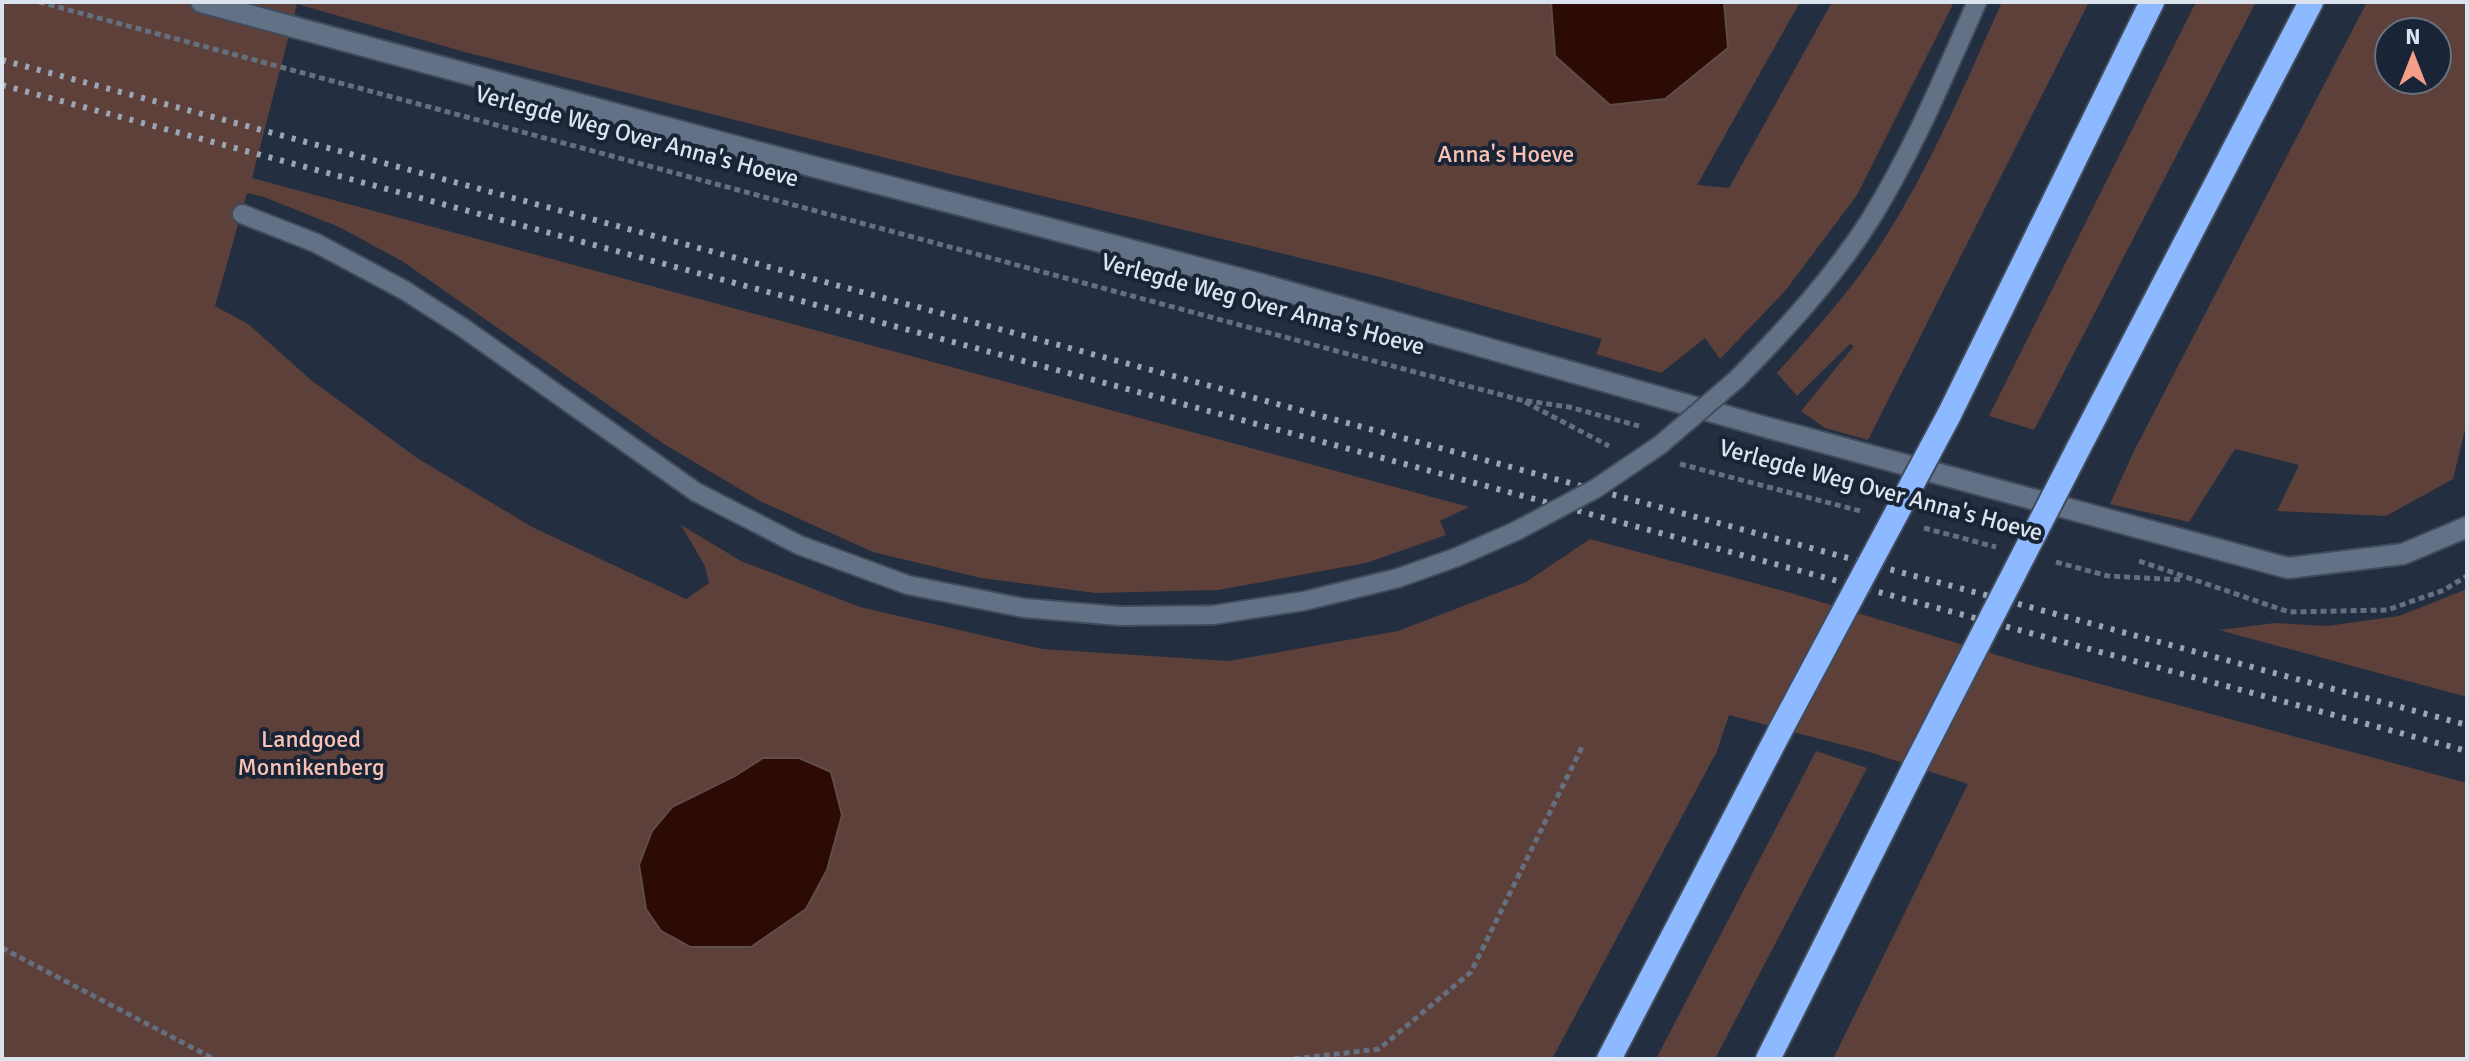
<svg xmlns="http://www.w3.org/2000/svg" width="2469" height="1061" font-family="Signika,sans-serif">
<style>
.green{fill:#5d4039;fill-rule:evenodd}
.water{fill:#2b0b04;stroke:#604c4a;stroke-width:2}
.lines{fill:none;stroke-linecap:round;stroke-linejoin:round}
.lane-casing{stroke:#424b5b;stroke-width:22}
.secondary-casing{stroke:#424b5b;stroke-width:24}
.highway-casing{stroke:#424b5b;stroke-width:28}
.path{stroke:#646f7f;stroke-width:5;stroke-dasharray:6 4;stroke-linecap:butt}
.lane{stroke:#637186;stroke-width:18}
.secondary{stroke:#637186;stroke-width:20}
.highway{stroke:#8cb9ff;stroke-width:24}
.rail{stroke:#9ba5b3;stroke-width:6;stroke-dasharray:4 8;stroke-linecap:butt}
.lane-bridge-casing{stroke:#424b5b;stroke-width:22;stroke-linecap:butt}
.highway-bridge-casing{stroke:#424b5b;stroke-width:28;stroke-linecap:butt}
.lane-bridge{stroke:#637186;stroke-width:18}
.highway-bridge{stroke:#8cb9ff;stroke-width:24}
.labels{text-anchor:middle;dominant-baseline:central;stroke-width:8;stroke-linejoin:round;paint-order:stroke}
.street-label{font-size:24px;fill:#dbe3ef;stroke:#192536}
.park-label{font-size:24px;fill:#fac2b3;stroke:#192536}
</style>
<rect width="100%" height="100%" fill="#232f41"/>
<path class="green" d="M2,2h1798l-103,183 32,3 103,-186h122l-97,193 -72,96 -65,68 -15,-21 -44,35 -65,-19 6,-15 -222,-62 -438,-105 -477,-120 -168,-48 -45,174 1217,329 -29,14 6,14 -80,28 -148,27 -122,3 -115,-15 -108,-26 -113,-51 -96,-57 -262,-183 -63,-34 -75,-30 -17,-4 -32,113 33,18 63,56 106,78 115,69 154,72 23,-16 -4,-17 -24,-41 60,36 119,46 182,42 187,12 169,-30 128,-49 64,-43 201,54 239,72 437,118v276h-634l135,-275 -102,-33 -137,-36 -12,36 -165,308h-1550z
M2002,2h87l-221,438 -43,-12 -24,-17 53,-65 -4,-2 -53,52 -20,-23c36,-41 75,-83 104,-129 49,-76 84,-160 121,-242z
M2196,2h60l-222,428 -45,-14z
M2367,2h100v419l-14,58 -67,37 -109,-5 22,-46 -64,-16 -46,73 -79,-18 24,-53zM2389,32h48v48h-48z
M2467,589v108l-248,-67 56,-7 52,3 72,-10z
M1816,751l51,17 -152,291h-59z"/>
<path class="water" d="M1551,2h173l4,46 -63,51 -55,6 -55,-49z
M763,758h36l32,14 11,43 -15,55 -21,39 -55,38h-61l-29,-16 -15,-22 -7,-44 13,-34 20,-24 63,-31z"/>
<g class="lines">
<defs>
<path id="lane" d="M242,214l74,29 88,47 58,37 234,165 103,53 109,40 116,23 96,8 93,-1 91,-14 94,-23 59,-21 59,-26
M1737,379c48,-49 96,-101 133,-159 43,-69 74,-144 107,-218"/>
<path id="secondary" d="M201,2l549,148 511,134 508,144 519,140 115,-14 64,-27"/>
<path id="highway" d="M1949,415l203,-413
M2078,449l233,-447
M1609,1059l172,-330
M1768,1059l147,-293"/>
</defs>
<use href="#lane" class="lane-casing"/>
<use href="#secondary" class="secondary-casing"/>
<use href="#highway" class="highway-casing"/>
<path class="path" d="M39,2l1361,366 121,32 48,7 70,19
M1525,402l84,44
M1680,464l184,48
M1924,528l72,19
M2139,561l150,51 98,-2 57,-20 23,-14
M2056,562l52,14 76,4
M2,948l212,111
M1294,1059l85,-10 92,-77 112,-227"/>
<use href="#lane" class="lane"/>
<use href="#secondary" class="secondary"/>
<use href="#highway" class="highway"/>
<path class="rail" d="M2,60l2465,665
M2,85l2465,666"/>
<defs>
<path id="lane-bridge" d="M1516,531l79,-42 65,-44 77,-66"/>
<path id="highway-bridge" d="M1781,729l168,-314
M1915,766l163,-317"/>
</defs>
<use href="#lane-bridge" class="lane-bridge-casing"/>
<use href="#highway-bridge" class="highway-bridge-casing"/>
<use href="#lane-bridge" class="lane-bridge"/>
<use href="#highway-bridge" class="highway-bridge"/>
</g>
<g class="labels">
<g class="street-label">
<text transform="translate(637 136) rotate(15)">Verlegde Weg Over Anna's Hoeve</text>
<text transform="translate(1263 304) rotate(15)">Verlegde Weg Over Anna's Hoeve</text>
<text transform="translate(1881 490) rotate(15)">Verlegde Weg Over Anna's Hoeve</text>
</g>
<g class="park-label">
<text x="1506" y="154">Anna's Hoeve</text>
<text x="311" y="739">Landgoed<tspan x="311" dy="28">Monnikenberg</tspan></text>
</g>
</g>
<rect width="2469" height="1061" fill="none" stroke="#dbe3ef" stroke-width="8"/>
<g transform="translate(2413 56)"><circle r="38" fill="#192536" stroke="#677180" stroke-width="2"/>
<path d="M0-6L14 30L0 20L-14 30Z" fill="#f49e88"/>
<text y="-12" font-size="22" font-weight="bold" text-anchor="middle" fill="#dbe3ef">N</text>
</g>
</svg>
